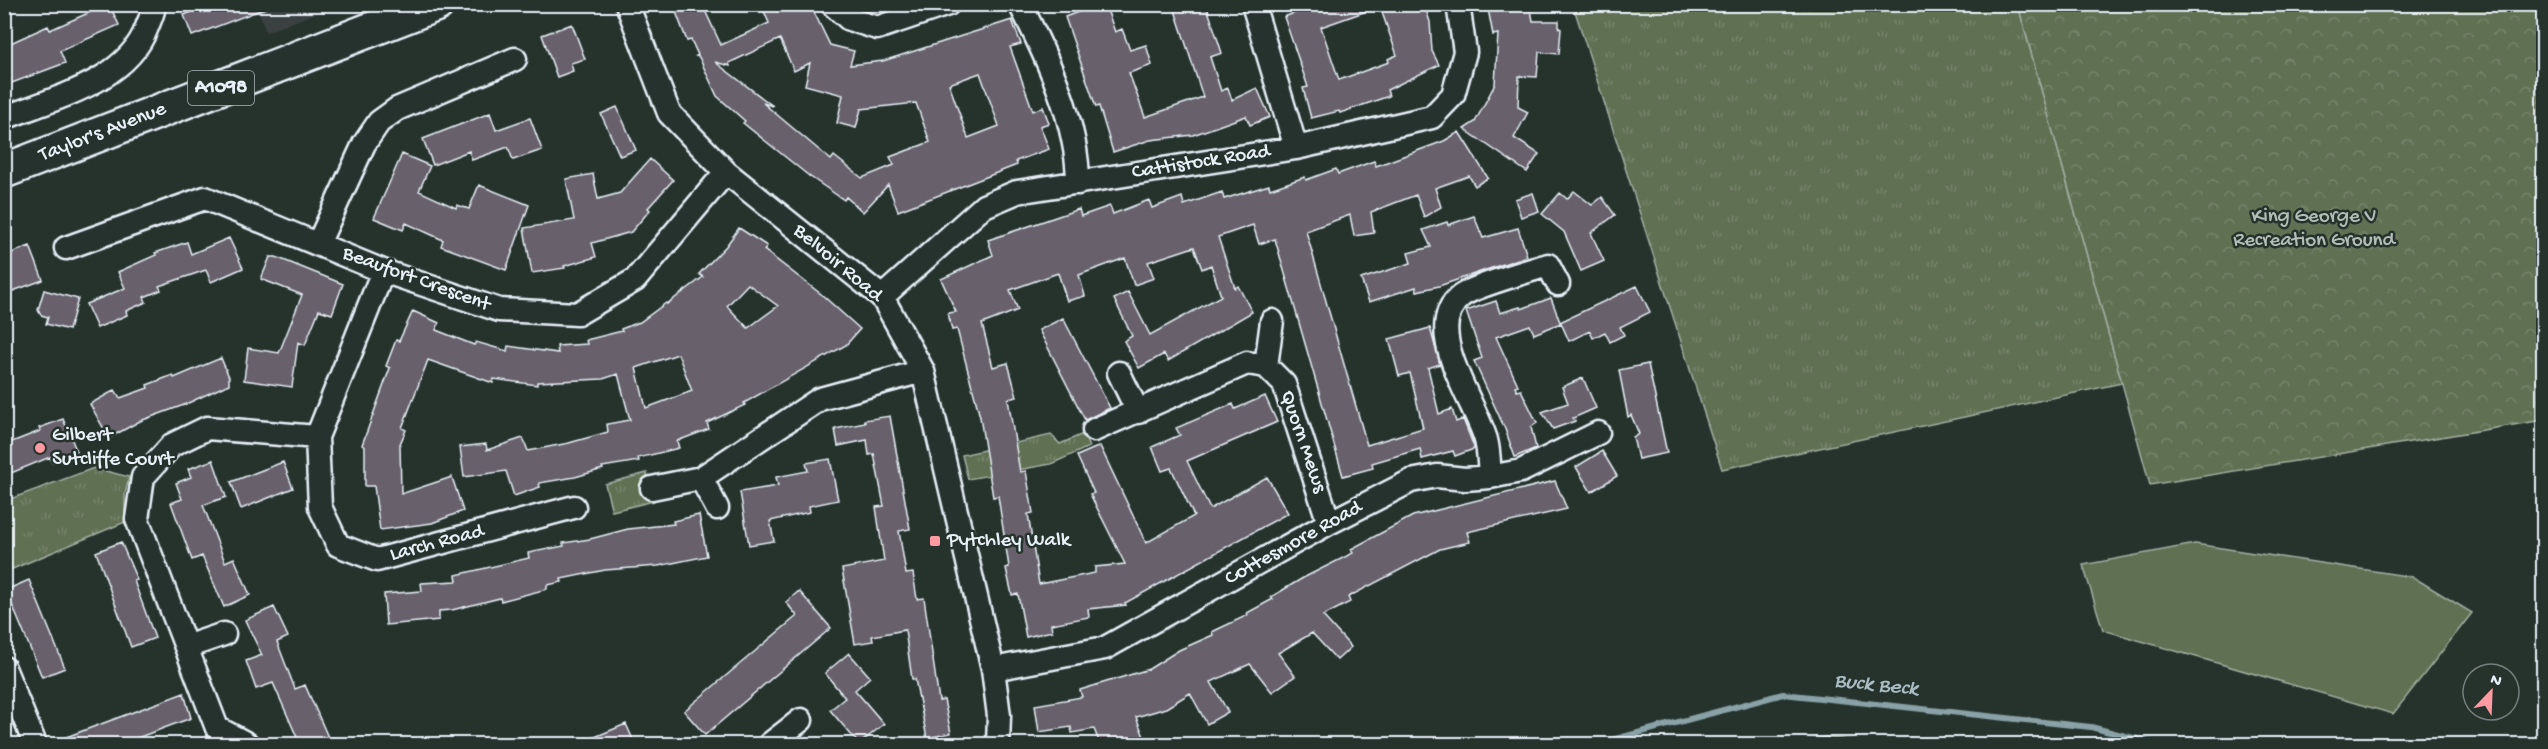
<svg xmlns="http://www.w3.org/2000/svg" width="2548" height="749" font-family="'Gochi Hand',sans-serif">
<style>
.built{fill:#3a4140}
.grass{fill:url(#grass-tufts);stroke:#a4b0a5;stroke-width:1.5}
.park{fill:url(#park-crowns);stroke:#a4b0a5;stroke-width:1.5}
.pitch{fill:#607052;stroke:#a4b0a5;stroke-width:1.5}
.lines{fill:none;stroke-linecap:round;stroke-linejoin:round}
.stream{stroke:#8aa2a7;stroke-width:6}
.building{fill:#67616b;stroke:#e8f1f8;stroke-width:1.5;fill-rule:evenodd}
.minor-casing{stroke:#e8f1f8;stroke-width:27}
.primary-casing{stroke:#e8f1f8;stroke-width:38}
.minor{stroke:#26332d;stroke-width:22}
.primary{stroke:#26332d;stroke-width:33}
.poi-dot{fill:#ff9aa2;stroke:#26332d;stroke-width:2}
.labels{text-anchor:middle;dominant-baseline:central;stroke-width:5;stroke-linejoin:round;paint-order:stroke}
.shield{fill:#26332d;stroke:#aeb8bb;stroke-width:1.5}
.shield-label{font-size:20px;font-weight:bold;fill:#e8f1f8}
.street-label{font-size:21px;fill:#e8f1f8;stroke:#26332d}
.park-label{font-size:21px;fill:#b2bdb6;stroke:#26332d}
.poi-label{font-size:21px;fill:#e8f1f8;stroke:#26332d;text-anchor:start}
.water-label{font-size:22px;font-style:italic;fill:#a9bcc2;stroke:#26332d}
</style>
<defs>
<pattern id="grass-tufts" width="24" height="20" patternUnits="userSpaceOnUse" patternTransform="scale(1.5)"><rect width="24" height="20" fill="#607052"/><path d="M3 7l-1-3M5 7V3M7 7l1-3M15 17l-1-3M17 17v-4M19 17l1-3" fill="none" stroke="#77856c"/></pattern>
<pattern id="park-crowns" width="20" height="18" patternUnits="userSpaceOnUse" patternTransform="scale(1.5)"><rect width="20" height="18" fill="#607052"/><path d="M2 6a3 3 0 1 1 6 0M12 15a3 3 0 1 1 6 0" fill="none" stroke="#77856c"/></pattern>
</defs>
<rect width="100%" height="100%" fill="#26332d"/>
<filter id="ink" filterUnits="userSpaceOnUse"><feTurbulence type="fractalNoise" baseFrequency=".0167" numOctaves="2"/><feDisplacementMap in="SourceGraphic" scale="12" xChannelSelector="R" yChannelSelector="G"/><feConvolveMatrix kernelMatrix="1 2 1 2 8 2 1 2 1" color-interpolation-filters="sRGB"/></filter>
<g filter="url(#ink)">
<path class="built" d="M256,4l82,1 -72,27z"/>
<path class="grass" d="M1573,5h445l104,378 -400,86z
M1083,434l6,13 -38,17 -83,15 -6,-24 89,-20 9,9z
M94,468l35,9 -4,17v28l-120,50v-71z
M647,473l7,28 -42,10 -7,-27z"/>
<path class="park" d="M2018,5h522l4,19 -1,396 -393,65z
M1825,737l54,7h-84z"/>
<path class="pitch" d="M2195,544l218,33 59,36 -79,101 -290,-84 -20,-65z"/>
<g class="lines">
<path class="stream" d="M1597,744l186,-50 308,33 65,17"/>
</g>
<path class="building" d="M93,4h16l10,21 -59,26 5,12 -61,23v-40l44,-20 2,4 45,-20z
M212,4h59v2l-79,30 -8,-21z
M673,4h29l19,41 48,-22 -8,-19h49l20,41 24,6 -4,14 33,-4 129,-41 9,24 -11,3 23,64 10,-4 6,16 -9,3 9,23 -33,12 1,4 -119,46 -10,-26 -25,27 -17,-15 -2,3 -35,-24 -66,-53 2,-2 -28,-25 -18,-39 -3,-1 2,-1 -7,-15 -4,1zM780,39l14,32 16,-8 -5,22 38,10 -6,28 19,5 5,-19 55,-6 14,39 -40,15 4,8 -32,13 -28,-22 -3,4 -68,-57 10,3 -58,-44 15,4 -1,-3zM980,73l19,53 -31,12 -19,-54z
M1099,4h6l10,28 7,-3 8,21 16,-5 6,20 -23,8 16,44 58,-20 -30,-93h33l16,49 -12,4 11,34 7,-3 4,12 25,-12 13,29 -20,8 -4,-9 -53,19 -43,5 -37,12 -14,-46 -3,1 -31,-90z
M1294,4h83l1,3 -57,20 18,53 50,-18 -1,-3 9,-4 -18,-51h45l6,18 2,29 7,14 -52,25 2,6 -49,17 -1,-2 -28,7 -8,-30 5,-1 -24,-70 13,-5z
M1511,4h19l3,17h26v7l2,1 -2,25 -20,-2 -2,25 -18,-1 -1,31 10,5 -14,26 25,16 -12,18 -63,-43 11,-7 20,-38 3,-50 -5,1 -5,-26z
M572,24l13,35 -14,4 2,8 -16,6 -15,-42z
M617,107l19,43 -16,6 -19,-42z
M490,113l6,17 34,-12 12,32 -29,10 -5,-13 -36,13 -3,-9 -36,14 -10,-26z
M1459,132l29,46 -13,8 -6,-10 -34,12 6,19 -17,10 -8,-22 -45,17 3,21 -20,3 -4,-21 -44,16 61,214 56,-17 -13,-55 -11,3 -10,-37 41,-11 10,36 -12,4 11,46 13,-5 4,13 7,-3 11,28v2l-19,7 -2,-5 -31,8 -2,-10 -48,14 1,5 -30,8 -68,-237 -16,5 -6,-19 -35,12 17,51 3,-2 14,26 -84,49 -4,-7 -25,14 -15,-27 8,-5 -18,-37 14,-7 22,43 71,-39 -10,-31 -9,4 -8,-22 -46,15 6,16 -20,7 -9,-27 -46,17 6,21 -18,5 -9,-28 -48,17 8,20 -36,14 11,43 15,-4 9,34 -9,2 12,73 6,-1 7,42 -5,1 11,70 56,-11v-6l30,-3 -35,-70 4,-1 -17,-37 23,-10 46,97 48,-27 -23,-48 -9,3 -10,-24 28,-12 -4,-7 57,-24 2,5 30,-13 12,26 -90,39 23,48 57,-32 21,36 -163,90 1,2 -38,4 1,8 -38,7 1,7 -26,6 -8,-43 -6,1 -6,-27 3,-1 -11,-71 -5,1 -13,-80 -23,-88 -5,1 -4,-17 8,-1 -15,-33 52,-24 -5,-15 91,-31 2,7 29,-10 3,8 36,-14 3,8 30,-11 2,8 38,-13 2,7 45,-14 1,4 35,-12 1,3 30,-11 2,5 36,-13 2,5 68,-25z
M402,154l28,12 -11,25 37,17 1,-3 12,4 10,-24 50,20 -23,65 -65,-24 2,-6 -37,-17 -3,7 -29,-12z
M650,159l23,21 -25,28 2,2 -19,22 -39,11 4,14 -32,9 1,2 -33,5 -8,-45 50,-8 -8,-41 27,-5 5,25 22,-6z
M1574,191l18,14 10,-8 13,18 -24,18 13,28 -23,10 -17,-39 -22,-18 18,-21 7,6z
M1533,193l6,18 -18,6 -6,-18z
M1474,216l9,22 35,-10 9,28 -88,30 -22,5 -1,-4 -47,15 -8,-23 50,-16 -3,-10 23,-6 -8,-17 24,-8 1,3z
M739,228l28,18 -3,4 57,44 39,35 -14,16 -102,58 1,2 -38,18 2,6 -32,12 2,7 -41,10 1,3 -37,6 1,2 -28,8 -36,6 1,4 -26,9 -8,-25 -42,6 -4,-30 26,-3 1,6 36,-12 5,13 41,-8 39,-11 -1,-8 23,-4 -12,-46 -15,5 -66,3v3l-43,-6 -1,4 -65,-23 -26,68 4,2 -6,14 1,50 51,-17 11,34 -31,12 -52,7 -6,-44h-9v-39l-3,-2 28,-77 -4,-2 10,-26 3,1 14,-30 26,12 -3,7 38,15 2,-3 31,9 1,-5 50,7 -1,-7 30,-2 -1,-4 36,-9 -1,-2 19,-7 26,-19 1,1 36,-27 -4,-3 27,-28zM748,284l30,22 -30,22 -21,-22zM678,354l14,37 -46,17 -10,-40z
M229,238l14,30 -32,14 -5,-12 -47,16 2,4 -17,7 2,5 -20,9 1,4 -30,13 -11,-24 39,-16 -7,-16 38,-17 -1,-2 32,-11 4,12z
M30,246l13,34 -33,12 -6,-15v-21z
M270,257h6l67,27 -11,30 -13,-4 -14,35 -7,-3 -6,45 -48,-7 4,-32 31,5 23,-58 -41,-16z
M1637,286l13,26 -30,15 4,8 -14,7 -5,-10 -12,6 -3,-7 -21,10 -8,-18 -27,11 -4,-9 -34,12 22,48 -3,1 2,5 4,-1 16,33 -6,4 5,21 -21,9 -10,-28 -31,-68 8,-3 -16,-47 30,-10 4,12 20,-6 1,2 30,-11 9,24z
M44,290l34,9 -9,31 -23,-6 2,-7 -7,-2 -3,-5z
M1063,318l47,90 -25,12 -46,-90z
M221,358l8,19v7l-45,21 -44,16 -31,17 -19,-34 25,-14 5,8 28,-10 -1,-3 26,-10 1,3z
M1648,364l19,89 -29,6 -5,-22 6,-3 -8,-19 -3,2 -9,-47z
M1583,378l13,30 -23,10 2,3 -22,8 -11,-17 26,-9 -6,-16z
M890,416l20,113 -11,2 7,43 7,-1 4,26 7,-1 15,103 5,-1 7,33 -24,5 -12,-59h-3l-7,-49 -33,6 1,5 -18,3 -13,-75 42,-8 -8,-54 8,-1 -10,-52 -5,1 -2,-15 -29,6 -3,-17 30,-6 -1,-3z
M63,419l14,33 -25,10 -2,-5 -46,19v-31l36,-14 -1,-3z
M1602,451l15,25 -26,16 -15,-25z
M830,459l8,41 -29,6 1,6 -40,9 4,20 -25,4 -9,-53 38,-6 -2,-9 32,-6 -2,-8z
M213,460l13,37 -23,8 22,57 9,-4 16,37 -26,12 -22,-51 -10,4 -21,-57 11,-4 -6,-16 15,-6 -3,-8z
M283,462l10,26 -52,21 -10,-27z
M1555,481l12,28 -100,23 3,10 -30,7 -92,48 2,5 -27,14 28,31 -14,13 -25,-27 -34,20 17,23 -23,16 -22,-28 -39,18 17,30 -21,12 -17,-31 -24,15 -30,9 11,27h-47l-6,-15 -22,4 -1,-6 -32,5 -4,-27 47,-8 -2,-7 69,-21 30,-19 34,-15 -1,-3 36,-17 -1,-2 26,-14 -2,-2 32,-19 50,-25 -2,-4 62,-33z
M699,515l8,41 -49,10 -53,4 -44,9 1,3 -15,3v4l-46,12 -1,-3 -48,12 -13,1v9l-53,5 -2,-31 38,-3 -1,-8 36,-2 -1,-6 73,-17 -1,-5 36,-7 -1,-3 27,-4 38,-10 46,-5 -1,-3z
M121,542l16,38 -3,1 21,57 -24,9 -35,-95z
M29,580l36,88 -23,9 -36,-87z
M799,591l32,37 -126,107 -21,-24 113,-95 -11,-14z
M274,607l14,30 -11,5 18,47 10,-4 26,59h-31l-27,-61 -17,6 -10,-28 16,-6 -17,-35z
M849,653l21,24 -15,13 29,34 -25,20 -29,-34 15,-12 -20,-25z
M184,693l7,25 -70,26h-67l-1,-2z
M626,724l9,20h-57z"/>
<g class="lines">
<defs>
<path id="minor" d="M627,4l42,109 57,59 156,125 41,74 70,298 6,47 -1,28
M832,4l17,15 28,9 71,-24
M1020,4c27,53 58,119 58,179
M1253,4l43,144
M4,118c50,-20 123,-36 143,-91 3,-8 7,-15 7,-23
M318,244l46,-100 15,-22 18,-13 118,-50
M66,248l139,-50 178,73 116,39 78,4 58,-34 91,-108
M383,271l-66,166 3,70 18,38 39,15 197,-53
M882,297l102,-91 33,-14 279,-44 136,-31 21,-22 12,-43 -7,-48
M1266,366l6,-45
M1119,373l19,39
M1094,430l153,-67 19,3 18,18 45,139
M1490,477c-1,-12 -1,-26 -4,-37 -10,-37 -66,-112 -25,-144 13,-10 68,-25 87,-31l10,19
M701,478l16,30
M652,488l49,-10 119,-79 103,-28
M186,647l38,-13
M4,668l31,76
M993,669l112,-21 224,-125 82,-42 26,-5 28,3 25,-2 31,-6 77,-38
M247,744l-30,-16 -80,-209 6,-42 29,-32 35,-17 110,9
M770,744l31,-24"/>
<path id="primary" d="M4,171l433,-167"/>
</defs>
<use href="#minor" class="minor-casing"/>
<use href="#primary" class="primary-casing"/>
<use href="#minor" class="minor"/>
<use href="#primary" class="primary"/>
</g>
</g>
<g class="poi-dot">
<circle cx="40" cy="448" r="6"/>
<rect x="929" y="535" width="12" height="12" rx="3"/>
</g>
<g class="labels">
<rect class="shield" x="188" y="71" width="66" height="34" rx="4.5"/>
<g class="shield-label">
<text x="221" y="88">A1098</text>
</g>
<g class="street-label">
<text transform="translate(103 133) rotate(-21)">Taylor's Avenue</text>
<text transform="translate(1201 163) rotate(-9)">Cattistock Road</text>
<text transform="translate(837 264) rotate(40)">Belvoir Road</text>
<text transform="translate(416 280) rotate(20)">Beaufort Crescent</text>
<text transform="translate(1302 442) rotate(71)">Quorn Mews</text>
<text transform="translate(437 544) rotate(-15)">Larch Road</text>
<text transform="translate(1294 544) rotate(-29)">Cottesmore Road</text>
</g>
<g class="park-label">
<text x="2314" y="217">King George V<tspan x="2314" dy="24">Recreation Ground</tspan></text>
</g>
<g class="poi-label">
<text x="52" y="436">Gilbert<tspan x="52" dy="24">Sutcliffe Court</tspan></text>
<text x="947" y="541">Pytchley Walk</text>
</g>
<g class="water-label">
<text transform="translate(1876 686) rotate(6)">Buck Beck</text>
</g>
</g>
<rect width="2548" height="749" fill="none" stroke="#26332d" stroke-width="24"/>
<rect x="12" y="12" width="2524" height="725" fill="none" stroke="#e8f1f8" stroke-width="2" filter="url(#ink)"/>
<g transform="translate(2491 692) rotate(23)"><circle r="28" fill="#26332d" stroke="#747f7e" stroke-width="1.5"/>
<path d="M0-4.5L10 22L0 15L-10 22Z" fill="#ff9aa2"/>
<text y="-9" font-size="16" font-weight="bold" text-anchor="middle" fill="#e8f1f8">N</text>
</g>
</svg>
